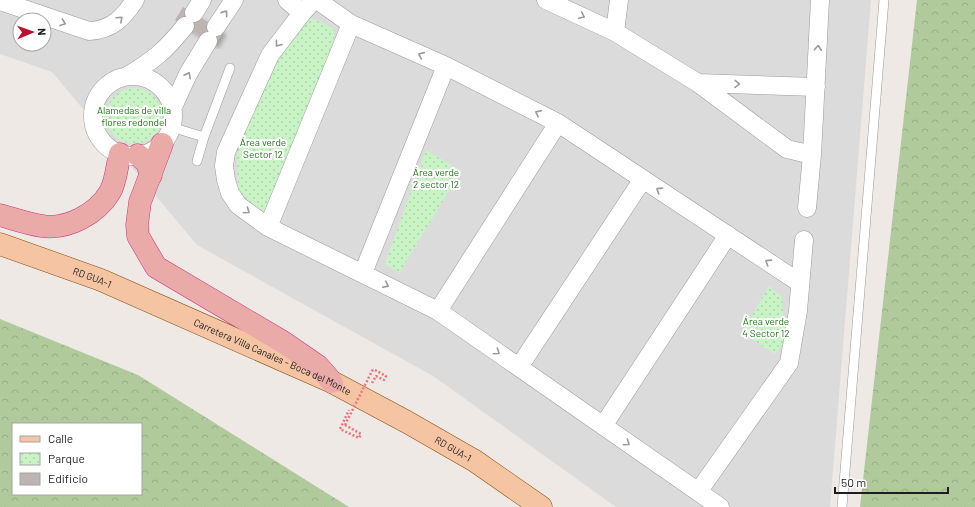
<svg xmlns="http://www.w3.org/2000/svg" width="975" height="507" font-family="Barlow,sans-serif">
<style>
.residential{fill:#dbdbdb;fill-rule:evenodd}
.forest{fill:url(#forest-crowns);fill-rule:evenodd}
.park{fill:url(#park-dots)}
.building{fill:#beb4b1;filter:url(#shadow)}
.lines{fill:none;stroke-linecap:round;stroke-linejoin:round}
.service-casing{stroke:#9b9b9b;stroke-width:10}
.minor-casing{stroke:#9b9b9b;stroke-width:19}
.primary-casing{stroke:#8a4d0d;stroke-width:23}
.trunk-casing{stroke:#ca337f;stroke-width:23}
.path{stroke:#ee757c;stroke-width:2.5;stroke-dasharray:2 2;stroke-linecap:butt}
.service{stroke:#fff;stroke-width:9}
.minor{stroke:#fff;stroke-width:18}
.primary{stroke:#f4c4a3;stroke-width:22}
.trunk{stroke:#eaaba8;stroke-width:22}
.path-bridge{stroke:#ee757c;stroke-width:2.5;stroke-dasharray:2 2;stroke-linecap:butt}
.oneway{stroke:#9a9a9a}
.labels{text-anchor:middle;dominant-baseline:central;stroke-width:4;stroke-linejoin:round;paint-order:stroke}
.park-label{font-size:10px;fill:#1c7215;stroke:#fff}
.street-label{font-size:10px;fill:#1e1e1e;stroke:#fff}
</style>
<defs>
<pattern id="forest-crowns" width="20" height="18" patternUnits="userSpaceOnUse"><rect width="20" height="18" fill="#b1ca9c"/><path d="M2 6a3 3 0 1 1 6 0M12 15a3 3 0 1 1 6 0" fill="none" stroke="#98ad86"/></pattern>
<pattern id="park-dots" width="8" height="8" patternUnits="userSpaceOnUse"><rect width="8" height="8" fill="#c8f4c5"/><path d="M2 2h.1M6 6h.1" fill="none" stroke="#abd1a9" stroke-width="1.8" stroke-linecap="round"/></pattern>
<filter id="shadow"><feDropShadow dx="3.5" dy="3.5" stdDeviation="2" flood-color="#0004"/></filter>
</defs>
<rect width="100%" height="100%" fill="#eee9e4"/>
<path class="residential" d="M0,0h871l-41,507h-214l-183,-131 -236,-131 -145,-173 -52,-18zM20,20h24v24h-24z"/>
<path class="forest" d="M917,0h58v507h-115z
M0,319l138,56 211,132h-349zM13,424h128v70h-128z"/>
<path class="park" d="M308,16l25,12 2,17 -69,166 -15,-6 -13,-16 -2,-44 29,-67z
M106 116a28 28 0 1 1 56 0a28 28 0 1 1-56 0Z
M426,150l35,21 -62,102 -14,-9z
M769,286l13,11 2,45 -9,12 -33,-21z"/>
<path class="building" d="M183,7l40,24 -8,14 -40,-25z"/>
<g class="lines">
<defs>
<path id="service" d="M171,127l33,10
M197,161l7,-24 26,-69
M842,507l42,-507"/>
<path id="minor" d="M287,0l15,13
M314,0l-12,13 -32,42 -44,97 -2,14 2,14 4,13 8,12 30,22 170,84 282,196
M317,0l34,24 95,42 112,57 242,160
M546,0l69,32 83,51 89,66 25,6
M0,1l89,30c23,-1 34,-13 46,-31
M194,13l8,-13
M216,27l18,-27
M615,32l4,-32
M127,76c26,-15 39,-26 58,-50
M93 116a40 40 0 1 1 80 0a40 40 0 1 1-80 0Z
M698,83l118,4
M172,109l16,-35 20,-33
M807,208l5,-53 8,-155
M268,227l83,-203
M363,273l83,-207
M438,311l120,-188
M519,367l124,-188
M603,426l125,-191
M698,492l91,-129 9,-52 6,-71"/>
<g id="primary">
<path id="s1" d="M0,244l101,36 231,102 75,40 68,39 66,46"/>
</g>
<path id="trunk" d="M162,144l-22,58 -3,23 1,11 18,31 127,75 35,24 14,16
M138,155l9,8 4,12
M0,215c14,4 28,9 42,11 25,4 55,-12 68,-34 6,-10 7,-27 10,-38"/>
</defs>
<use href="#service" class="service-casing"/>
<use href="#minor" class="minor-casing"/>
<use href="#primary" class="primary-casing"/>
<use href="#trunk" class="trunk-casing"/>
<path class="path" d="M372,383l4,-7 8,4 2,-4 -13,-7
M345,425l16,9 -2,4 -19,-9 9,-19"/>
<use href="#service" class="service"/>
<use href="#minor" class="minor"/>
<use href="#primary" class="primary"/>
<use href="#trunk" class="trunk"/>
<path class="path-bridge" d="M345,425l28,-56"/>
</g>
<defs><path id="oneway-chevron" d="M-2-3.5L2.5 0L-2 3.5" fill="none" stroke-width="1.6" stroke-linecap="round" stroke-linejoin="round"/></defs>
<g class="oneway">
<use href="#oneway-chevron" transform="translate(225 13) rotate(-55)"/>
<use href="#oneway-chevron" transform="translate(582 16) rotate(25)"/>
<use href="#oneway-chevron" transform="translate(120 19) rotate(-43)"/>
<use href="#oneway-chevron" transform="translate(63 23) rotate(20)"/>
<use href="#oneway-chevron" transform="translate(278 44) rotate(127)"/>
<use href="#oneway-chevron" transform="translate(818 48) rotate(-87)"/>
<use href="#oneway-chevron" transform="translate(421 55) rotate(-156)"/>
<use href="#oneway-chevron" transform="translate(188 75) rotate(-63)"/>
<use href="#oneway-chevron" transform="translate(737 84) rotate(2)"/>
<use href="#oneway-chevron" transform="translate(538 113) rotate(-153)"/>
<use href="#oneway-chevron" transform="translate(659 190) rotate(-147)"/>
<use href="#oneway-chevron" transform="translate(247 211) rotate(35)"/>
<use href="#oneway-chevron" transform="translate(768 262) rotate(-147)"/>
<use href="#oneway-chevron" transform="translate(386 285) rotate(27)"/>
<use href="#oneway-chevron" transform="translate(497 352) rotate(35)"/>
<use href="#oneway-chevron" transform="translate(627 443) rotate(35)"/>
</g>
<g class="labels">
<g class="park-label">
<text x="134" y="110">Alamedas de villa<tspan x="134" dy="12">flores redondel</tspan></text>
<text x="263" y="142">Área verde<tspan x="263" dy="12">Sector 12</tspan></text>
<text x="436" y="172">Área verde<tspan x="436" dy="12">2 sector 12</tspan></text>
<text x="766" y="321">Área verde<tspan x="766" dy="12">4 Sector 12</tspan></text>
</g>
<g class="street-label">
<text stroke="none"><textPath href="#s1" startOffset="98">RD GUA-1</textPath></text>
<text stroke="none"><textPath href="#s1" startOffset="295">Carretera Villa Canales - Boca del Monte</textPath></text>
<text stroke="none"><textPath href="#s1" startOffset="498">RD GUA-1</textPath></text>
</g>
</g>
<rect x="12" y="423" width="130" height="72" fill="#ffffff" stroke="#a5a5a5"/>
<rect x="20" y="436" width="20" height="6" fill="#f4c4a3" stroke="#a5a5a5"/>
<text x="48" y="443" font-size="12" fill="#1e1e1e">Calle</text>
<rect x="20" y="453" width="20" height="12" fill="url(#park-dots)" stroke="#a5a5a5"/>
<text x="48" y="463" font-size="12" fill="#1e1e1e">Parque</text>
<rect x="20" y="473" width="20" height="12" fill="#beb4b1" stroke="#a5a5a5"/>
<text x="48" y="483" font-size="12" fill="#1e1e1e">Edificio</text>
<g transform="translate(32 32) rotate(88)"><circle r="19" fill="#ffffff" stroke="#a5a5a5"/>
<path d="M0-3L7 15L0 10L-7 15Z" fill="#ba112c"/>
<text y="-6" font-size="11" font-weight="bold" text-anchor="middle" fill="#1e1e1e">N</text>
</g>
<path d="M835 487v6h113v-6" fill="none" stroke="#1e1e1e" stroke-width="2"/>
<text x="841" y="487" font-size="12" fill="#1e1e1e" stroke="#ffffff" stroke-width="3" paint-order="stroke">50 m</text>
</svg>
